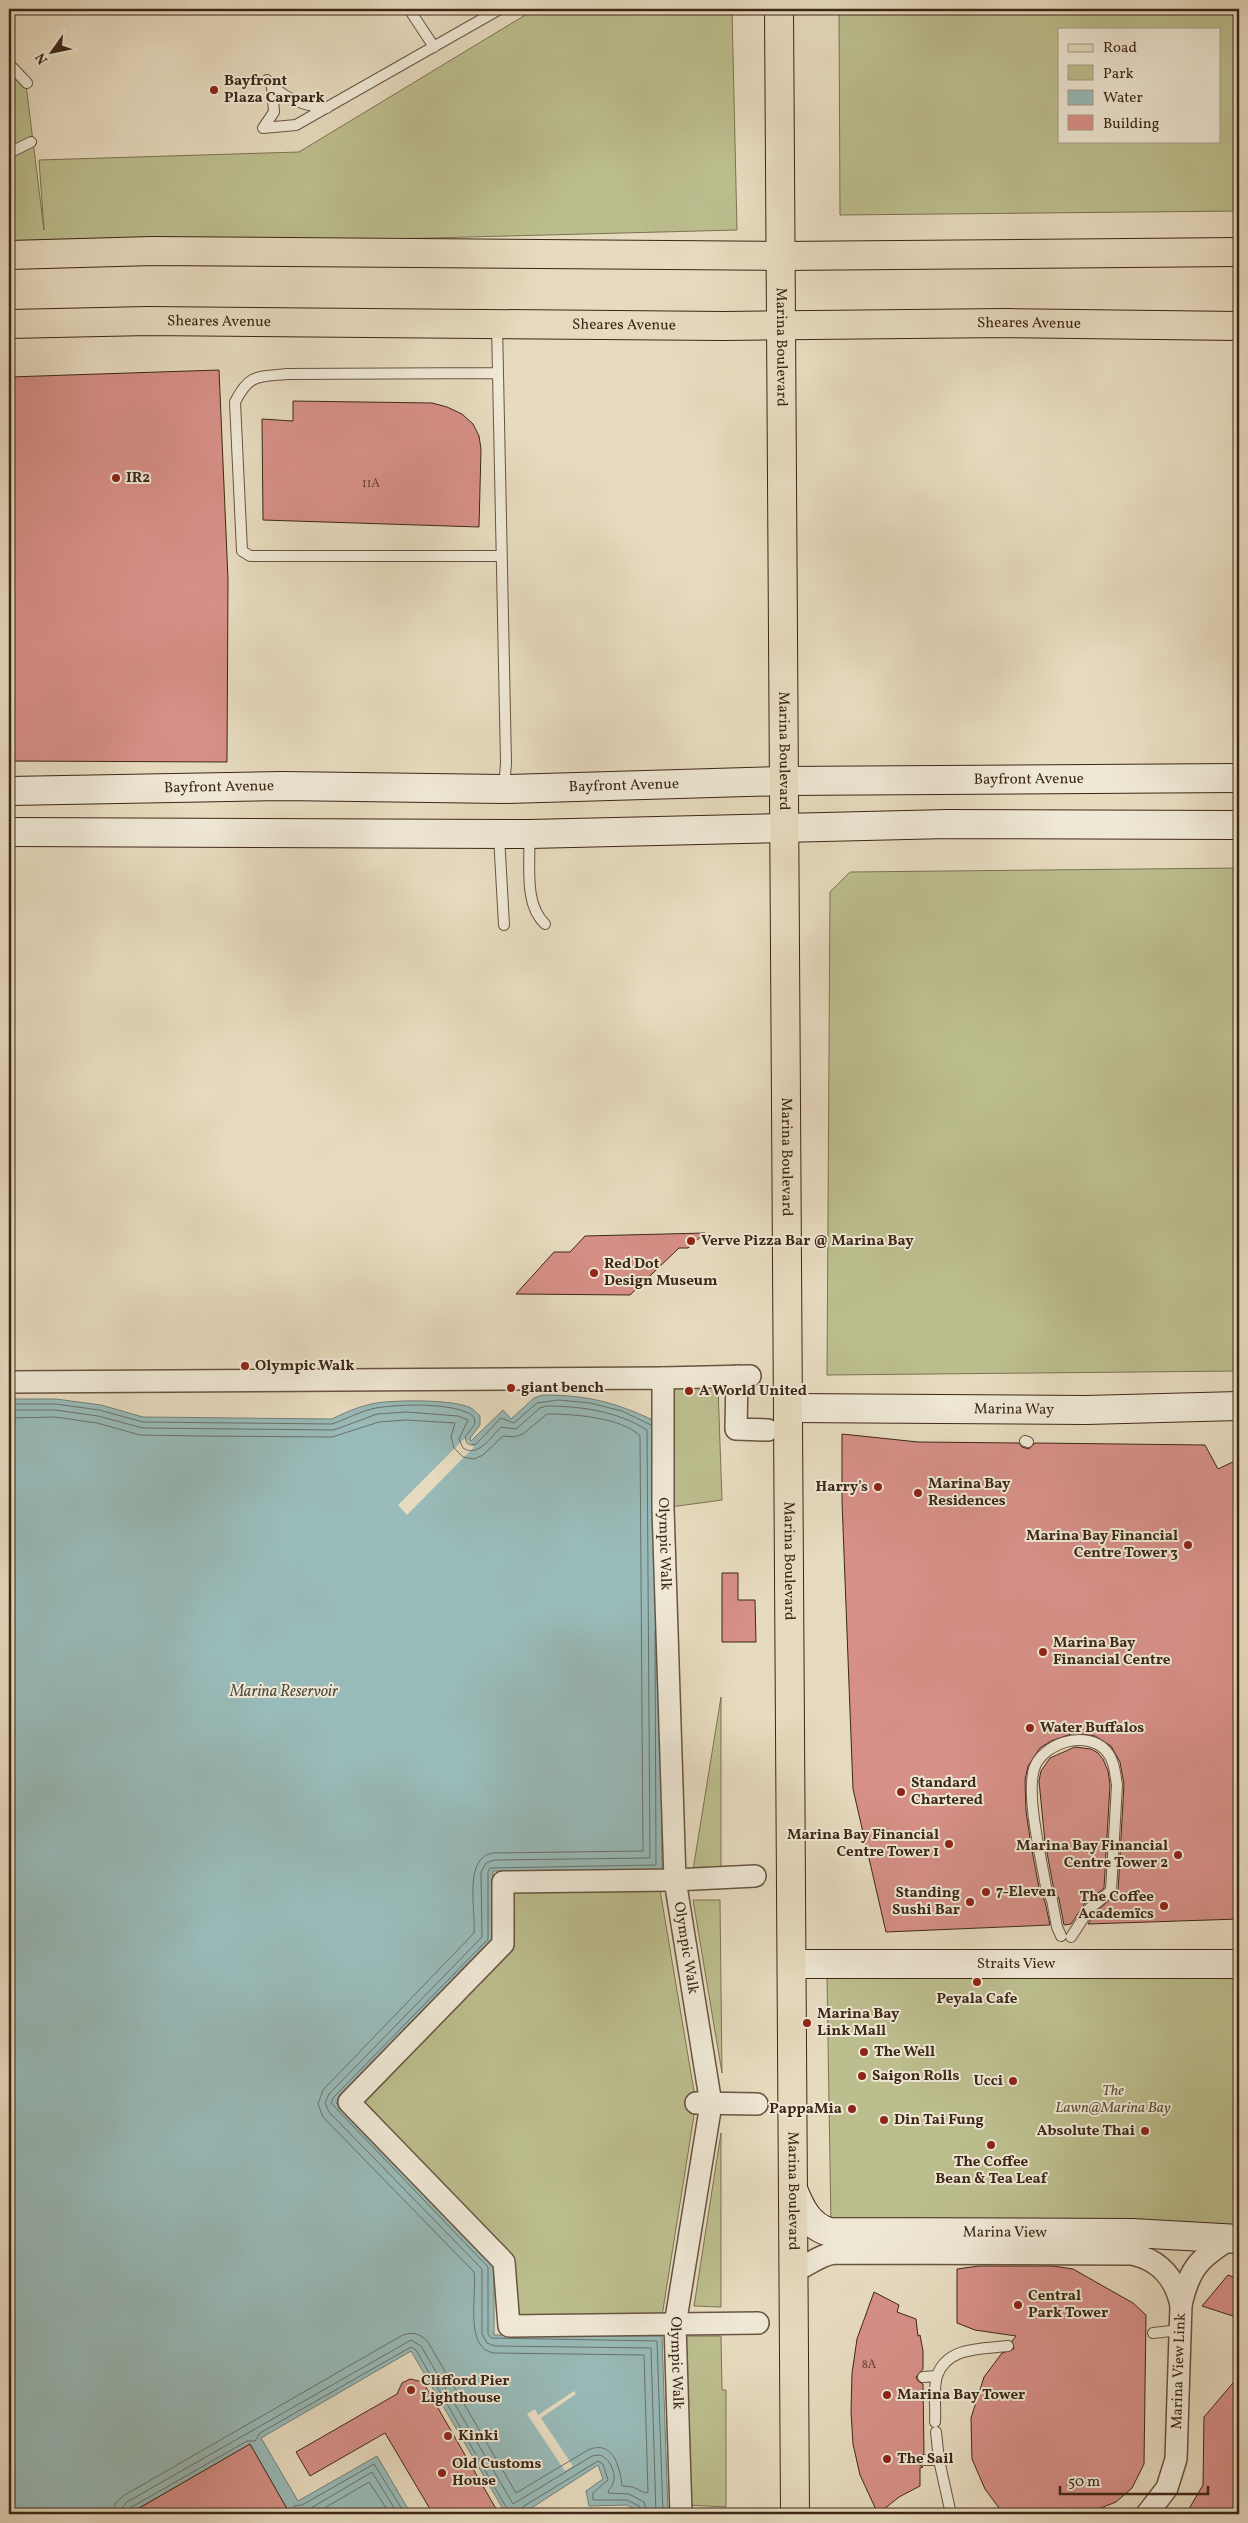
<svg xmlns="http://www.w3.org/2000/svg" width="1248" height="2523" font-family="Vollkorn,serif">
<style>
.green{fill:#bcbe8e;stroke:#7c7252;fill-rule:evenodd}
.water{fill:#98bab8;stroke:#747f77}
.pier{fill:#e7dbbf}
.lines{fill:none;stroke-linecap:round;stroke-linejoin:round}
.shore{stroke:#6a7067;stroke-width:1}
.building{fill:#d79088;stroke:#3d2716}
.lane-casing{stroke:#685440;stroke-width:12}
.street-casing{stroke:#685440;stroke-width:24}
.secondary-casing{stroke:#3d2716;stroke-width:30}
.primary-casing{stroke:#3d2716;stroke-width:30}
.lane{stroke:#efe8d5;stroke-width:10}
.street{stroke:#efe8d5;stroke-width:21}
.secondary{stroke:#efe8d5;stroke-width:28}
.primary{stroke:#e7dbbf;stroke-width:28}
.poi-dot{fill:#8f2418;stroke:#efe8d5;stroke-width:2}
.labels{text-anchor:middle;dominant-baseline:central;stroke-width:4;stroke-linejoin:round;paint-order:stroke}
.number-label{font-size:12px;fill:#644132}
.poi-label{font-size:15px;font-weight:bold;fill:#3d2716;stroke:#efe8d5;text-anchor:start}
.street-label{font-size:15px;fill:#3d2716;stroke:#efe8d5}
.park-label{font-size:15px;font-style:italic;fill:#5d4d34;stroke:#efe8d5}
.water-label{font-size:16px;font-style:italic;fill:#544c3e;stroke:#efe8d5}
</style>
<rect width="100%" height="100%" fill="#e7dbbf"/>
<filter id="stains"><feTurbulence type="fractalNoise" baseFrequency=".004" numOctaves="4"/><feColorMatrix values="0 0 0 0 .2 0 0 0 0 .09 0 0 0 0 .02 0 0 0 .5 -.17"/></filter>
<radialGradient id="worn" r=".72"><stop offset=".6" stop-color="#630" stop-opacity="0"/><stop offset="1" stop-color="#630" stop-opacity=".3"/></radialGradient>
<path class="green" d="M558,9h174l5,221 -728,19v-181l17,17 18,145 -5,-70 260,-8 228,-138z
M839,9h400v202l-399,4zM1059,29h160v112h-160z
M1239,868v503l-412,4 3,-483 20,-20z
M663,1378l55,9 4,113 -59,8z
M721,1697v172l-28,1z
M660,1890l36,213 -34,213 -149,-1v-57l-151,-156 151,-153 -1,-58z
M693,1900h27l2,173z
M1239,1971v255h-408l-4,-249z
M721,2133v174l-27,-1z
M683,2336h38l1,54h4v117l-39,-2z"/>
<path class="water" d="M543,1395c46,0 75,8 116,28l3,448h-169v70l-157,162 158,162v70l168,1 6,178h-31l-2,-5 -8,-4 -38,1 -3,-15 17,-12 -5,-14 -76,49h-16l-95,-163 -150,87 37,63 79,-45 34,58h-121l-40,-70 -122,70h-119v-1115h47l45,6 42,12 189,2c14,-7 28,-13 44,-16 20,-3 78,-4 95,5 3,2 6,5 9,8v9l-10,13 1,3 32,-31 8,9 23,-21z"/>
<path class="pier" d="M465,1438l9,9 -67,68 -9,-10z
M574,2391l2,3 -35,24 32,48 -8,5 -38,-57 8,-5 3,6z"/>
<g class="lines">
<path class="shore" d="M9,1404h47l43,6 44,12 189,2c15,-5 28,-13 44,-16 22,-4 83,-6 98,9l1,7 -10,13 2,6 4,2 5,-1 25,-26 13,5 23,-20 22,-3 31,3 32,8 29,14
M9,1410h46l43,6 45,12 191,2 43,-16 29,-2 52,4 10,4 -9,19 4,9c15,10 28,-11 38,-21l15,2 24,-21 6,-2c34,0 71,5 101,24l3,428 -156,2 -8,3 -5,9 1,65 -153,157 -4,9 4,9 153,157v65l5,9 8,3 156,2 5,166
M9,1418l46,-1 42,6 43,12 58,1 134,1 47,-15 27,-2 49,3 -4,14 3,11 9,9 11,2 9,-4 20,-19 11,1 9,-3 24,-20c26,0 74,3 93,22l3,415 -150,2c-30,4 -17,58 -19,80l-151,157 -5,14 5,13 151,155c3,23 -10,77 20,81l150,2 4,137 -3,1 -12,-6 -11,-1c-2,-19 -9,-47 -34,-36l-72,43 -88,-151c-8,-9 -17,-11 -27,-6l-278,160 -8,8 -2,10
M655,1631l1,234 -166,3 -2,4v67l-155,159 -2,5 157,164v67l3,4 166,3 6,173
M121,2514l1,-6 5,-6 284,-162 10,6 92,158 79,-48 7,-1c10,2 18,18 14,28 -1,5 -5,6 -5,10l21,1 15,8 3,12
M127,2514l3,-6 117,-67h8l5,-8 151,-86 5,3 94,164
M294,2514v-8l8,-1 72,-41 31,50
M301,2514l71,-42 26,42
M314,2514l55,-32 21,32
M519,2514l5,-8 74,-45 5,3 5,16 -15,13v7h34l12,6 2,8"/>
</g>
<path class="building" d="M219,370l9,209 -1,183 -218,-1v-384z
M293,401l139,2 15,4 15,7 11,10 6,12 2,13 -2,78 -216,-7 -1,-101 31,2z
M705,1233l-17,15h-9l-49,47 -114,-1 38,-42h16l15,-16z
M842,1434l76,8 101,1 3,4 7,2 6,-6 170,2 13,24 21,-10v460l-151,5 7,-11 23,-21 6,-108 -4,-22 -9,-16 -16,-10 -21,-3 -23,8 -11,7 -12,18 -3,14 1,31 5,34 8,43 6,14 5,23 -164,7 -33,-143 -11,-288z
M722,1573h16v27h17l1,42h-34z
M1075,1747l16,2 7,4 5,6 5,12 2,14 -6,103 -19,15 -14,21 -7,1 -5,-26 -6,-14 -8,-43 -6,-61 2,-10 9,-13z
M979,2266h74l20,3 60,34 13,12 -2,149 -12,24 -16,14 -23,9 -91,1 -17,-23 -13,-30 -1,-41 13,-41 18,-24 12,-4 -2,-8 4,-5 -41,-6 -18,-7v-54z
M1228,2275l11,4v39l-37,-12z
M874,2292l25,13 -2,7 19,7 2,17 2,-1 3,16v18l-7,8 2,4 5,3 1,69 -7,7 1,4 5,3 -3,1v18l-21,11 -21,17 -18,-39 -7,-31 -2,-32 1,-39 5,-34z
M1239,2376v138h-53l17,-29 1,-68z
M410,2379l13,3 76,132h-66l-48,-81 -75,43 -14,-24 101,-58 5,-11z
M250,2444l40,70h-161z"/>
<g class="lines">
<defs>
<path id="lane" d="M409,9l25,38
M9,64l18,19
M267,80c16,19 37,26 60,28
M263,128l33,-3 204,-116
M263,128l11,-16 -2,-26
M9,153l22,-11
M497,325l1,48
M501,556h-251l-8,-5 -7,-149c14,-28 22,-25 52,-28l211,-1 8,390 -2,25
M529,835c2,29 -6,68 16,89
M499,836l5,89
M1025,1441l3,1
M1061,1936l-4,-9 -5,-27 -6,-13c-5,-30 -20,-91 -12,-118 8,-25 48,-38 68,-22 12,9 13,25 15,38l-6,106 -21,17 -19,29
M1153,2333l27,-3
M923,2377l14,-1
M935,2422c1,-14 -2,-33 2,-46 10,-30 46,-27 71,-30
M936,2432l3,28 12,54
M924,2460h15"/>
<g id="street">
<path d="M737,1376l-1,53 32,1"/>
<path d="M663,1378l87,-2"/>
<path id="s1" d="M9,1382l654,-4v130l12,372 36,224 -36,221 6,189"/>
<path d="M755,1876l-80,4 -172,2v62l-154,158 155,160 5,64 249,-3"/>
<path d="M696,2103l61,1"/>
<path d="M794,2271c14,-5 25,-16 40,-18l298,1c28,6 43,24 49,51"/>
<path id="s2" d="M1147,2514l20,-26 9,-29 5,-154c8,-36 18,-47 49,-66"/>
</g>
<g id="secondary">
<path id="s3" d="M9,791l273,-5 222,3 280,-8 455,-3"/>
<path d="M9,832l520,2 419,-10 291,1"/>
<path id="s4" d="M788,1408l298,2 153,-4"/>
<path id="s5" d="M792,1964h447"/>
<path id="s6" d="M793,2189c7,18 16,38 37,43l302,1 107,6"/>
</g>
<g id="primary">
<path id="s7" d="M779,9l16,2505"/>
<path d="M9,255l144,-4 627,5 459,-4"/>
<path id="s8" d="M9,324l139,-3 576,5 282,-3 233,3"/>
</g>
</defs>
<use href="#lane" class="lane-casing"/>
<use href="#street" class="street-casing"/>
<use href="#secondary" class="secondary-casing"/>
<use href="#primary" class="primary-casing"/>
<use href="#lane" class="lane"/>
<use href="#street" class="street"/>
<use href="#secondary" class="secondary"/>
<use href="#primary" class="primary"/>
</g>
<g class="poi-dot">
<circle cx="214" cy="90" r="5"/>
<circle cx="116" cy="478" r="5"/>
<circle cx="691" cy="1241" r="5"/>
<circle cx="594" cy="1273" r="5"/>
<circle cx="245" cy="1366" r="5"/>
<circle cx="511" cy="1388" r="5"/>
<circle cx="689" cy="1391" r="5"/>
<circle cx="878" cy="1487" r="5"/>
<circle cx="918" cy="1493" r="5"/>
<circle cx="1188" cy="1545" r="5"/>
<circle cx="1043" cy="1652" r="5"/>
<circle cx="1030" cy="1728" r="5"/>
<circle cx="901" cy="1792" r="5"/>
<circle cx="949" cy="1844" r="5"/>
<circle cx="1178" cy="1855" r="5"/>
<circle cx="986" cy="1892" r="5"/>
<circle cx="970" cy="1902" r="5"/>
<circle cx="1164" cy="1906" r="5"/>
<circle cx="977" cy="1982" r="5"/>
<circle cx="807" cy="2023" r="5"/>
<circle cx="864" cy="2052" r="5"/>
<circle cx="862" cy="2076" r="5"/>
<circle cx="1013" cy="2081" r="5"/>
<circle cx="852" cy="2109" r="5"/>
<circle cx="884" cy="2120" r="5"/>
<circle cx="1145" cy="2131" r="5"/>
<circle cx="991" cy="2145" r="5"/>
<circle cx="1018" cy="2305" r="5"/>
<circle cx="411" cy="2390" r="5"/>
<circle cx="887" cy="2395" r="5"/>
<circle cx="448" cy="2436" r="5"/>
<circle cx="887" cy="2459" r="5"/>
<circle cx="442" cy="2473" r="5"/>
</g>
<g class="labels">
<g class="number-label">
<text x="371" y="484">11A</text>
<text x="869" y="2365">8A</text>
</g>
<g class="poi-label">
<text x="224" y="81">Bayfront<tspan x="224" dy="17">Plaza Carpark</tspan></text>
<text x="126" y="478">IR2</text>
<text x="701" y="1241">Verve Pizza Bar @ Marina Bay</text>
<text x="604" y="1264">Red Dot<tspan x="604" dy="17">Design Museum</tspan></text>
<text x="255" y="1366">Olympic Walk</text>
<text x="521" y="1388">giant bench</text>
<text x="699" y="1391">A World United</text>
<text x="928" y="1484">Marina Bay<tspan x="928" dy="17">Residences</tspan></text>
<text x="868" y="1487" text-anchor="end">Harry's</text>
<text x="1178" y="1536" text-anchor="end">Marina Bay Financial<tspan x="1178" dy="17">Centre Tower 3</tspan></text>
<text x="1053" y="1643">Marina Bay<tspan x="1053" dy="17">Financial Centre</tspan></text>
<text x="1040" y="1728">Water Buffalos</text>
<text x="911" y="1783">Standard<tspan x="911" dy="17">Chartered</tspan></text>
<text x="939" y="1835" text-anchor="end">Marina Bay Financial<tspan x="939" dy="17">Centre Tower 1</tspan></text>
<text x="1168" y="1846" text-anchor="end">Marina Bay Financial<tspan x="1168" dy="17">Centre Tower 2</tspan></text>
<text x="996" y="1892">7-Eleven</text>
<text x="960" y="1893" text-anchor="end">Standing<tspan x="960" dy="17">Sushi Bar</tspan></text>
<text x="1154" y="1897" text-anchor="end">The Coffee<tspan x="1154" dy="17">Academïcs</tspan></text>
<text x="977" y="1999" text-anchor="middle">Peyala Cafe</text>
<text x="817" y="2014">Marina Bay<tspan x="817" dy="17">Link Mall</tspan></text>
<text x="874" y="2052">The Well</text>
<text x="872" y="2076">Saigon Rolls</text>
<text x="1003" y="2081" text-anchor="end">Ucci</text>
<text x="842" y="2109" text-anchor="end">PappaMia</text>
<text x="894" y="2120">Din Tai Fung</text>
<text x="1135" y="2131" text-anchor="end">Absolute Thai</text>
<text x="991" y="2162" text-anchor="middle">The Coffee<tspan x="991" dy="17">Bean &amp; Tea Leaf</tspan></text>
<text x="1028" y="2296">Central<tspan x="1028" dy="17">Park Tower</tspan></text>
<text x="421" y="2381">Clifford Pier<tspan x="421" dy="17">Lighthouse</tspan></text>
<text x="897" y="2395">Marina Bay Tower</text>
<text x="458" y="2436">Kinki</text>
<text x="897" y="2459">The Sail</text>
<text x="452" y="2464">Old Customs<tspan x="452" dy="17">House</tspan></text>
</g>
<g class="street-label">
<text stroke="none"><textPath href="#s8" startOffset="210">Sheares Avenue</textPath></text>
<text stroke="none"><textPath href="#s8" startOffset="1020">Sheares Avenue</textPath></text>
<text stroke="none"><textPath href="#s8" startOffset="615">Sheares Avenue</textPath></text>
<text stroke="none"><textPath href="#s7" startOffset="338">Marina Boulevard</textPath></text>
<text stroke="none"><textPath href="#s7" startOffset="742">Marina Boulevard</textPath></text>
<text stroke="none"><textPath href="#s3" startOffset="1020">Bayfront Avenue</textPath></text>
<text stroke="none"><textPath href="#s3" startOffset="615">Bayfront Avenue</textPath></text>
<text stroke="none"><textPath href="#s3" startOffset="210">Bayfront Avenue</textPath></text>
<text stroke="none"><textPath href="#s7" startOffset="1148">Marina Boulevard</textPath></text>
<text stroke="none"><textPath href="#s4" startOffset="226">Marina Way</textPath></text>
<text stroke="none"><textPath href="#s1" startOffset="820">Olympic Walk</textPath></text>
<text stroke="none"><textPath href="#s7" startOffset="1552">Marina Boulevard</textPath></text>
<text stroke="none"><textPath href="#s1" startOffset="1225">Olympic Walk</textPath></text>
<text stroke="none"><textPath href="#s5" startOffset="224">Straits View</textPath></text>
<text stroke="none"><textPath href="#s7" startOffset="2182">Marina Boulevard</textPath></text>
<text stroke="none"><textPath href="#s6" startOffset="234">Marina View</textPath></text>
<text stroke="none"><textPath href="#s1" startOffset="1645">Olympic Walk</textPath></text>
<text stroke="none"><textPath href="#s2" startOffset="151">Marina View Link</textPath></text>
</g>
<g class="park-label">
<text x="1113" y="2091">The<tspan x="1113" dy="17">Lawn@Marina Bay</tspan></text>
</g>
<g class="water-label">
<text x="284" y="1692">Marina Reservoir</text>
</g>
</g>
<rect width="1248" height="2523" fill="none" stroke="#e7dbbf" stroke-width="30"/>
<rect x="10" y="10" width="1228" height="2503" fill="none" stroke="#3d2716" stroke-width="2.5"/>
<rect x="15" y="15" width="1218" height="2493" fill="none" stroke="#3d2716"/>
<rect x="1058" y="28" width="162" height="115" fill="#efe8d5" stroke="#a89b89"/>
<rect x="1068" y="44" width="25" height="8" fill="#e7dbbf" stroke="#a89b89"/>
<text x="1103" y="52" font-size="15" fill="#3d2716">Road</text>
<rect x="1068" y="65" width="25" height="15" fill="#bcbe8e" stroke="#a89b89"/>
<text x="1103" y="78" font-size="15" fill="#3d2716">Park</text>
<rect x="1068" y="90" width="25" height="15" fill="#98bab8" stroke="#a89b89"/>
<text x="1103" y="102" font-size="15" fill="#3d2716">Water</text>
<rect x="1068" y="115" width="25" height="15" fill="#d79088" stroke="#a89b89"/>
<text x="1103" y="128" font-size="15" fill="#3d2716">Building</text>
<g transform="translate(52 52) rotate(237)" stroke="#efe8d5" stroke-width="4" paint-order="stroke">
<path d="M0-4L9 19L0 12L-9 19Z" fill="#3d2716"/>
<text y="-8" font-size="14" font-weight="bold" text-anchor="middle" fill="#3d2716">N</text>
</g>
<path d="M1060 2486v8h148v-8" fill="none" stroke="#3d2716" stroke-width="2.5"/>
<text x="1068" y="2486" font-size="15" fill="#3d2716" stroke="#efe8d5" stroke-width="4" paint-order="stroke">50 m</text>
<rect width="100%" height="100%" filter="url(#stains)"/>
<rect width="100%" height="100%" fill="url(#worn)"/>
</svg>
